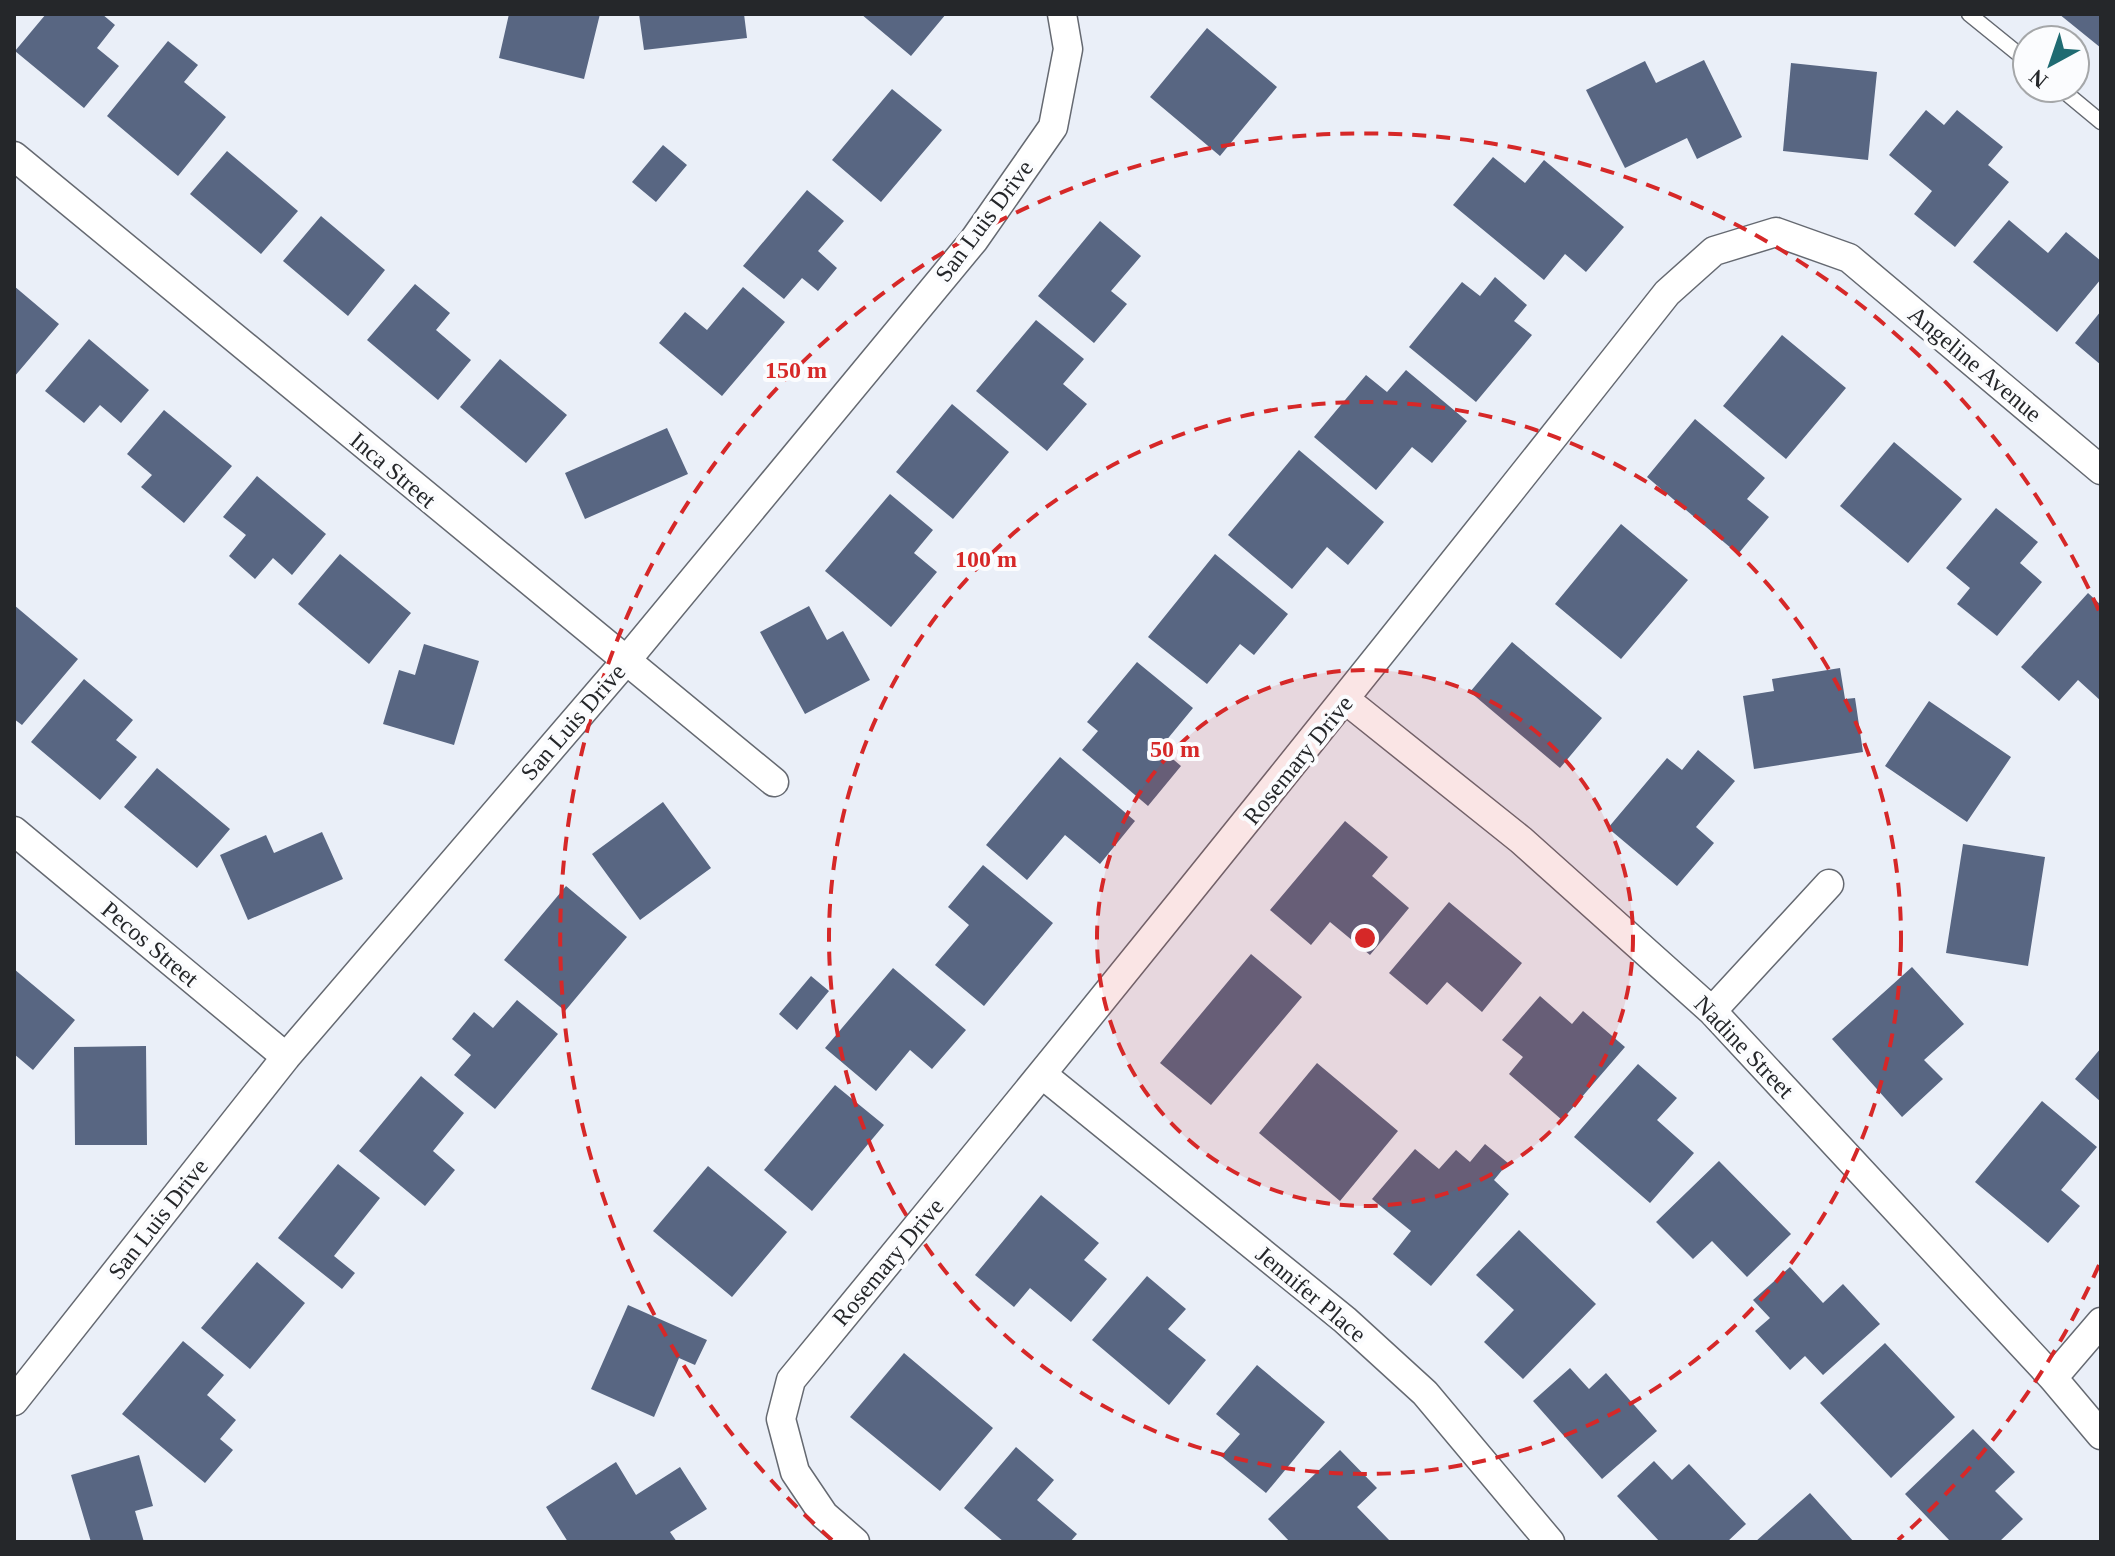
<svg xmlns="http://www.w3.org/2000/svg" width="2115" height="1556" font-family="'Times New Roman',serif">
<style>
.building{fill:#586682}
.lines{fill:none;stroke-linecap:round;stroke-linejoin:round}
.service-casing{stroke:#656971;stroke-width:17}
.minor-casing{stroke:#656971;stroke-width:31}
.service{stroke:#fff;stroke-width:14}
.minor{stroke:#fff;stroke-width:28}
.ring{fill:none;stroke:#d62828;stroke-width:4;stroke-dasharray:14 10}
.labels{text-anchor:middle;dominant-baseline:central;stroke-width:8;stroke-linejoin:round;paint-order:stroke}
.street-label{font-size:24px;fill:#25272a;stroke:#fbfcfe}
.centre{fill:#d62828;stroke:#fbfcfe;stroke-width:4}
.ring-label{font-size:24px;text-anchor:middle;font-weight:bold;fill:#d62828;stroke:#fbfcfe;stroke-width:8;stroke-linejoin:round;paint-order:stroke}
</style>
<rect width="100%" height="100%" fill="#eaeff8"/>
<path class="building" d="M46,14h56l13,11 -18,23 22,18 -35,42 -69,-57z
M509,14h91l-16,65 -85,-21z
M639,14h105l3,24 -103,12z
M861,14h85l-35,42z
M2059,14h42v34z
M1207,28l70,59 -57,69 -70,-59z
M168,41l30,24 -14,17 42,35 -48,59 -71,-60z
M1704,60l38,77 -45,22 -10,-21 -62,30 -39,-78 59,-29 11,22z
M1791,63l86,9 -9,88 -85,-9z
M892,89l50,41 -61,72 -49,-42z
M1926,110l18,15 13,-15 46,37 -15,18 21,17 -54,65 -41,-33 18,-23 -43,-36z
M663,145l24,20 -31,37 -24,-20z
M227,151l71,60 -37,43 -71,-60z
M1493,157l32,26 19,-23 80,67 -38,45 -21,-18 -21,26 -91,-75z
M807,190l37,31 -26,30 19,17 -19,23 -16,-13 -18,21 -41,-33z
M321,216l64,54 -37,46 -65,-55z
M2009,220l39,33 18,-21 35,29v18l-44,53 -84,-70z
M1100,221l41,35 -30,35 16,13 -33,39 -56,-47z
M1495,277l32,28 -13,16 18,14 -56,67 -67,-55 53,-65 18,14z
M415,284l35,29 -14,17 35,30 -33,40 -71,-60z
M14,286l45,38 -45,53z
M743,287l42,35 -63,74 -63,-53 26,-31 22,18z
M2101,311v54l-26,-22z
M1036,320l48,39 -21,25 24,20 -40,47 -71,-60z
M1782,335l64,53 -60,71 -63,-53z
M89,339l60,51 -28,33 -21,-18 -16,18 -39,-32z
M500,359l67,56 -41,48 -66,-56z
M1406,370l61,51 -35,42 -20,-16 -36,43 -62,-53 52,-62 21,17z
M952,404l57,48 -56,67 -57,-47z
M164,410l68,56 -48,57 -43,-36 11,-12 -25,-21z
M1695,419l70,59 -18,21 22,18 -31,37 -91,-77z
M667,428l21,46 -103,45 -20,-46z
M1894,442l68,57 -54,64 -68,-57z
M1299,450l85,72 -36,43 -21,-18 -35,42 -64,-54z
M257,476l69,58 -34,41 -19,-17 -18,21 -26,-23 17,-21 -23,-18z
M890,494l43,36 -19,23 23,19 -46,55 -66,-56z
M1996,508l42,34 -18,21 22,19 -45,54 -40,-32 13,-16 -24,-20z
M1621,524l67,56 -67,79 -66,-55z
M340,554l71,59 -42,51 -71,-60z
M1215,554l73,60 -34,41 -14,-11 -33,40 -59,-47z
M2088,593l13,12v96l-23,-21 -19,21 -38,-34z
M14,605l64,54 -56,66 -8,-6z
M809,606l18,34 16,-9 27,49 -65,34 -45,-82z
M1512,642l90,76 -42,50 -90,-76z
M424,644l55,17 -25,84 -71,-21 16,-54 16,5z
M1137,662l56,46 -33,40 21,18 -33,40 -66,-56 16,-19 -11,-9z
M1840,668l5,31 10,-1 8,54 -109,17 -11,-73 31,-5 -2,-12z
M84,679l49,41 -17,20 21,17 -37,43 -69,-58z
M1929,701l82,56 -44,65 -82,-56z
M1698,750l37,31 -39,46 18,16 -37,43 -69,-58 59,-70 15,12z
M1060,757l75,64 -35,43 -35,-29 -38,45 -41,-35z
M157,768l73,61 -33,39 -73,-61z
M663,802l48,66 -71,52 -48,-66z
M1345,821l43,36 -16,19 37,32 -39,47 -40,-33 -19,23 -41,-35z
M322,832l21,47 -95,41 -28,-65 46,-20 8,18z
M1963,844l82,13 -17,109 -82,-13z
M983,865l70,58 -69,83 -49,-41 34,-40 -21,-18z
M566,886l61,51 -62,74 -61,-51z
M1449,902l73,61 -40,49 -35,-30 -20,23 -38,-32z
M1251,954l51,43 -91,108 -51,-42z
M1912,967l52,57 -40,36 19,19 -41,38 -70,-78z
M893,968l73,62 -34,39 -22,-19 -34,41 -51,-43z
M14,969l61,51 -42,50 -19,-16z
M811,976l18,15 -32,39 -18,-16z
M1540,996l32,28 11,-13 42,36 -63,73 -53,-46 14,-17 -21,-17z
M517,1000l41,34 -63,75 -41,-34 17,-20 -19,-16 22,-27 19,16z
M146,1046l1,99h-72l-1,-98z
M2101,1048v54l-26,-23z
M1317,1063l81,68 -58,70 -81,-68z
M1638,1064l39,34 -20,22 37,33 -44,50 -76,-66z
M421,1076l43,37 -31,38 22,19 -30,36 -66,-55z
M835,1085l49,40 -72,86 -48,-41z
M2042,1101l55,46 -36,43 19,16 -32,37 -73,-61z
M1485,1144l23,19 -14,17 15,14 -78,92 -38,-32 18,-23 -39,-32 43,-50 24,20 17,-19 14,12z
M1719,1161l72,73 -44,43 -35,-36 -19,18 -37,-37z
M338,1164l42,34 -46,58 21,17 -13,16 -64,-51z
M708,1166l79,66 -55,65 -79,-66z
M1041,1195l58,48 -15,17 23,19 -36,43 -41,-34 -16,19 -39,-32z
M1519,1230l77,74 -73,75 -39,-37 30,-32 -38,-35z
M257,1262l48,41 -55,66 -49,-41z
M1790,1267l33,36 20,-19 37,40 -57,51 -18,-19 -15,14 -35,-39 15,-13 -17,-18z
M1147,1276l39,33 -18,20 38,31 -37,45 -77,-65z
M628,1305l79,35 -12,25 -16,-7 -25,59 -63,-28z
M183,1341l41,34 -17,20 29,25 -16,19 13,11 -28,33 -83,-69z
M1885,1343l70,74 -64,61 -71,-75z
M904,1353l89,75 -53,63 -90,-74z
M1257,1365l68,57 -59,71 -45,-37 19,-22 -24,-20z
M1570,1368l19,21 17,-16 51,58 -55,48 -69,-78z
M1973,1429l42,43 -20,19 28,28 -24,23h-48l-46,-48z
M1016,1447l38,33 -17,20 40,34 -7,8h-66l-40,-34z
M1340,1450l37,38 -20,19 34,35h-101l-22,-23z
M139,1455l14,51 -18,5 9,31h-53l-20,-67z
M1654,1461l18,19 17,-16 57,60 -19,18h-67l-43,-46z
M616,1462l20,33 44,-28 27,42 -37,23 7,10h-109l-22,-35z
M1810,1493l44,49h-99z"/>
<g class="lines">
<defs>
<path id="service" d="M1969,14l58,47
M2060,88l41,34"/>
<path id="minor" d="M14,156l760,626
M1346,700l175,140 191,171 341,367 48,57
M14,831l272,226
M1712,1011l117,-127
M1043,1075l302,245 80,73 125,149
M2053,1378l48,-56
M14,1401l272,-344 339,-395 349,-422 79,-113 15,-78 -6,-35
M855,1542l-31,-27 -29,-43 -14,-53 10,-39c296,-359 588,-722 876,-1087l47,-42 62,-19 73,26 252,212"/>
</defs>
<use href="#service" class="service-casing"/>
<use href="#minor" class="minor-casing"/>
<use href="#service" class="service"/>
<use href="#minor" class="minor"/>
</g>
<circle cx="1365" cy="938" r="268" fill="#d62828" fill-opacity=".12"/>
<g class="ring">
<circle cx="1365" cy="938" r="268"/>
<circle cx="1365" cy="938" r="536"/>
<path d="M2099 1265A804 804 0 0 1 1898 1540M832 1540A804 804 0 1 1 2099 611"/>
</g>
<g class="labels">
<g class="street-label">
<text transform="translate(984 221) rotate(-53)">San Luis Drive</text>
<text transform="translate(1975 364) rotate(40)">Angeline Avenue</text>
<text transform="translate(393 470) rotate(40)">Inca Street</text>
<text transform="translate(573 722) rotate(-49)">San Luis Drive</text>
<text transform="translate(1298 760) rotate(-51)">Rosemary Drive</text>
<text transform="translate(150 944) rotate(40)">Pecos Street</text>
<text transform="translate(1744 1047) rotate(46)">Nadine Street</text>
<text transform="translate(158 1219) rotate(-52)">San Luis Drive</text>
<text transform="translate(888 1262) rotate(-50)">Rosemary Drive</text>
<text transform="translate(1311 1294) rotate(40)">Jennifer Place</text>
</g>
</g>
<circle cx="1365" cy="938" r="12" class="centre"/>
<g class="ring-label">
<text x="796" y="378">150 m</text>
<text x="986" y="567">100 m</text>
<text x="1175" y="757">50 m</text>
</g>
<rect width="2115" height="1556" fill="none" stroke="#25272a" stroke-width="32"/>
<g transform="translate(2051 64) rotate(220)"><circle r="38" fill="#fbfcfe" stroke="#a5a7a9" stroke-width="2"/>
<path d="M0-6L14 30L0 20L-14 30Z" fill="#1f6b72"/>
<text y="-12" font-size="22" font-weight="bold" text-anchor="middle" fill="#25272a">N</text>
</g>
</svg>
